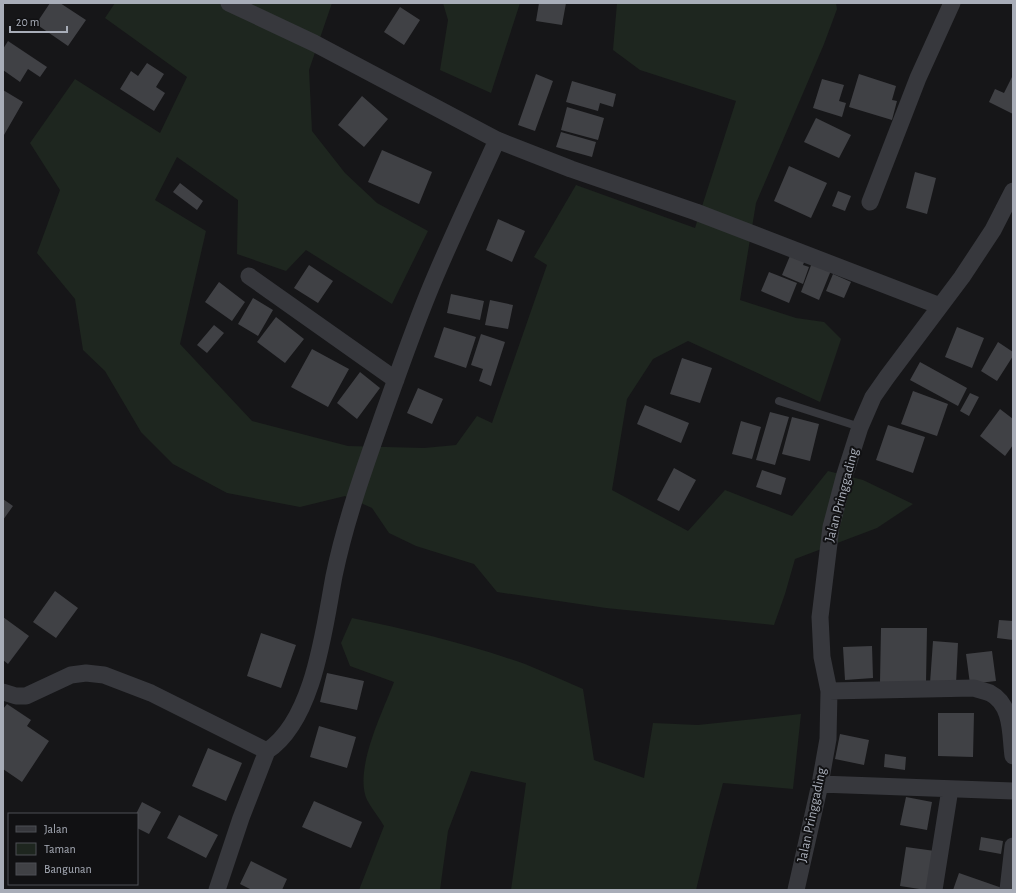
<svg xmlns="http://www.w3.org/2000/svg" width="1016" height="893" font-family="'Alegreya Sans',sans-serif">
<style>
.green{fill:#1e261f}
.building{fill:#404145}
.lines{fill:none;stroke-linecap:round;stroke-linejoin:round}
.lane{stroke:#37383d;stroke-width:8}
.street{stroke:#37383d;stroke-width:17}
.labels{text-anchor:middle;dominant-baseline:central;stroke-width:4;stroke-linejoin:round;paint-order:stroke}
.street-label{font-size:14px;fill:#a8adb8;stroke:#111113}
</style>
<rect width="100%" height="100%" fill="#161618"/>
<path class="green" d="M115,3h217l-23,67 3,61 33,42 32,30 51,28 -36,73 -86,-54 -20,21 -49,-17 1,-54 -61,-43 -22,43 51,31 -26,113 72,77 96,25 76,2 32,-3 21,-29 15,7 55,-158 -13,-8 42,-72 119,43 41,-127 -96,-31 -27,-20 4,-47h219l1,6 -13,35 -68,159 -16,97 56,18 28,4 17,17 -21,63 -132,-61 -35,18 -26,40 -15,91 76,41 37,-41 67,26 36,-45 35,9 50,24 -36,24 -82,31 -10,35 -11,31 -168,-17 -109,-16 -23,-28 -58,-18 -27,-13 -17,-25 -27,-12 -45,11 -73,-14 -54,-29 -32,-32 -36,-61 -22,-21 -8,-51 -38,-46 23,-63 -30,-47 45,-64 85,54 27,-56 -82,-59z
M443,3h77l-29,90 -51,-23 8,-50z
M352,618c58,12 116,26 173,46 20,8 39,17 58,25l11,71 50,18 9,-55 45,2 103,-11 -8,75 -70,-6 -12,45 -15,62h-185l15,-107 -55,-12 -23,60 -8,59h-81l25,-64c-4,-8 -18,-24 -19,-32 -8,-31 18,-83 29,-112l-44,-16 -9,-23z"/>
<path class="building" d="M50,3h10l26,17 -18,26 -32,-22z
M539,3h27l-4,22 -26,-4z
M400,7l20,13 -16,25 -20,-13z
M8,41l39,26 -7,10 -12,-8 -8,13 -17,-12v-21z
M147,63l17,11 -8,13 9,6 -11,18 -34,-22 11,-18 7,5z
M536,74l17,7 -18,50 -17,-6z
M859,74l37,12 -4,14 5,1 -5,19 -43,-13z
M1012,77l1,1v36l-24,-12 6,-13 9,4z
M822,79l22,6 -5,16 7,2 -4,14 -29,-9z
M572,81l44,13 -3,13 -13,-4 -2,8 -32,-9z
M3,90l20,12 -19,33h-1z
M362,96l26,23 -24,28 -26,-22z
M567,107l37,11 -6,22 -37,-10z
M816,118l35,17 -12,23 -35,-16z
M561,132l35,10 -4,15 -36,-10z
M382,150l50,22 -13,32 -51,-22z
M789,166l38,17 -16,35 -37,-17z
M915,172l21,6 -9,36 -21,-6z
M180,183l23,18 -6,9 -24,-18z
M838,191l13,5 -6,15 -13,-5z
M498,219l27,12 -13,31 -26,-12z
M792,251l14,6 -3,8 6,2 -6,17 -21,-9z
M813,260l19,8 -13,32 -18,-8z
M309,265l24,16 -15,22 -24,-15z
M769,272l28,11 -8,20 -28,-12z
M833,274l18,8 -7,16 -18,-7z
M219,282l26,20 -13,19 -27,-19z
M451,294l33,7 -4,19 -33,-7z
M253,298l20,12 -15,26 -20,-12z
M490,300l23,5 -5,24 -23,-4z
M276,317l28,22 -19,24 -28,-21z
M214,325l10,8 -17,20 -10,-8z
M444,327l32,10 -10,31 -32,-11z
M957,327l27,11 -12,30 -27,-11z
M481,334l24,8 -14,44 -12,-5 4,-12 -12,-4z
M998,342l15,10v4l-16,25 -16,-10z
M312,349l37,20 -21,38 -37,-20z
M682,358l30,10 -12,35 -30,-9z
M920,362l47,26 -9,18 -48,-26z
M360,372l20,16 -23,31 -20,-16z
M418,388l25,11 -11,25 -25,-11z
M913,391l35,13 -11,32 -36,-12z
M970,393l9,4 -10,19 -9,-5z
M645,405l44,18 -8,20 -44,-19z
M1000,409l13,10v26l-8,11 -25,-20z
M770,412l19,5 -14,48 -19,-5z
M792,417l27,7 -9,37 -28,-7z
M741,421l20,6 -9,32 -20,-5z
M888,425l37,12 -12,36 -37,-13z
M674,468l22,12 -17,31 -22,-11z
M762,470l24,8 -5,17 -25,-8z
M3,499l10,7 -10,14z
M55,591l23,17 -22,30 -23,-16z
M3,617l26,19 -21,28 -5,-4z
M999,620l14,1v19l-16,-2z
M881,628h46l-1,55 -46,-1z
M261,633l35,12 -15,43 -34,-12z
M933,641l25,2 -2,41 -26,-1z
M872,646l1,32 -28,2 -2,-33z
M992,651l4,30 -26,3 -4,-30z
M327,673l37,8 -7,29 -37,-8z
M7,704l24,16 -4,6 22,15 -27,41 -19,-13v-60z
M938,713h36l-1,44 -35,-1z
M319,726l37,11 -9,31 -37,-11z
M840,734l29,6 -5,25 -29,-6z
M208,748l34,15 -16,38 -34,-15z
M885,754l21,3 -1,13 -21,-3z
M906,797l26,5 -5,28 -27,-5z
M314,801l48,21 -11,26 -49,-21z
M142,802l19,10 -12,22 -12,-6v-14h-1z
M179,815l39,20 -12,23 -39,-20z
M981,837l22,4 -2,13 -22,-4z
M906,847l29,4 -9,39 -26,-4z
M251,861l36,18 -5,11h-30l-12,-6z
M959,873l43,15 -1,2h-48z"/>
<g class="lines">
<path class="lane" d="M779,401l81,26"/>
<path class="street" d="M229,3l85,40 183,97 74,29 125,43 244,94
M870,202l48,-124 34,-75
M249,276l147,104
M829,691l145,-3c5,2 11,3 16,5 23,12 20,42 23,63
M3,692l13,4h10l45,-21 15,-2 18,2 47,18 116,58c47,-31 57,-122 67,-175 11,-53 29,-104 47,-155 15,-42 30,-85 47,-127 21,-52 46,-103 69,-154
M820,784l193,7
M217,890l24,-72 26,-67
M796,890l24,-106 8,-45 1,-48 -7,-34 -2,-40 11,-90 14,-53 15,-47 13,-30 14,-20 75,-100 31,-47 20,-39
M934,890l16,-101
M1008,890l5,-44"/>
</g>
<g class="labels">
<g class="street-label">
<text transform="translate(842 495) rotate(-75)">Jalan Pringgading</text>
<text transform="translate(812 815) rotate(-78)">Jalan Pringgading</text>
</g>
</g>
<rect width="1016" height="893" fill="none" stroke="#a8adb8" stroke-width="8"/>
<rect x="8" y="813" width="130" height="72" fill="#111113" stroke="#4d4f55"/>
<rect x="16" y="826" width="20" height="6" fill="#37383d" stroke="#4d4f55"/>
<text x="44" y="833" font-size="12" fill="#a8adb8">Jalan</text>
<rect x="16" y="843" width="20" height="12" fill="#1e261f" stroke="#4d4f55"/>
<text x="44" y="853" font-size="12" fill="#a8adb8">Taman</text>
<rect x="16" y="863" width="20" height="12" fill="#404145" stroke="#4d4f55"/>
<text x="44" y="873" font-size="12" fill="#a8adb8">Bangunan</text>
<path d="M10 26v6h57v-6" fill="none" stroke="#a8adb8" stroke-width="2"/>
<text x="16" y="26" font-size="12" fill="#a8adb8" stroke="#111113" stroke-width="3" paint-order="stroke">20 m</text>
</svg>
